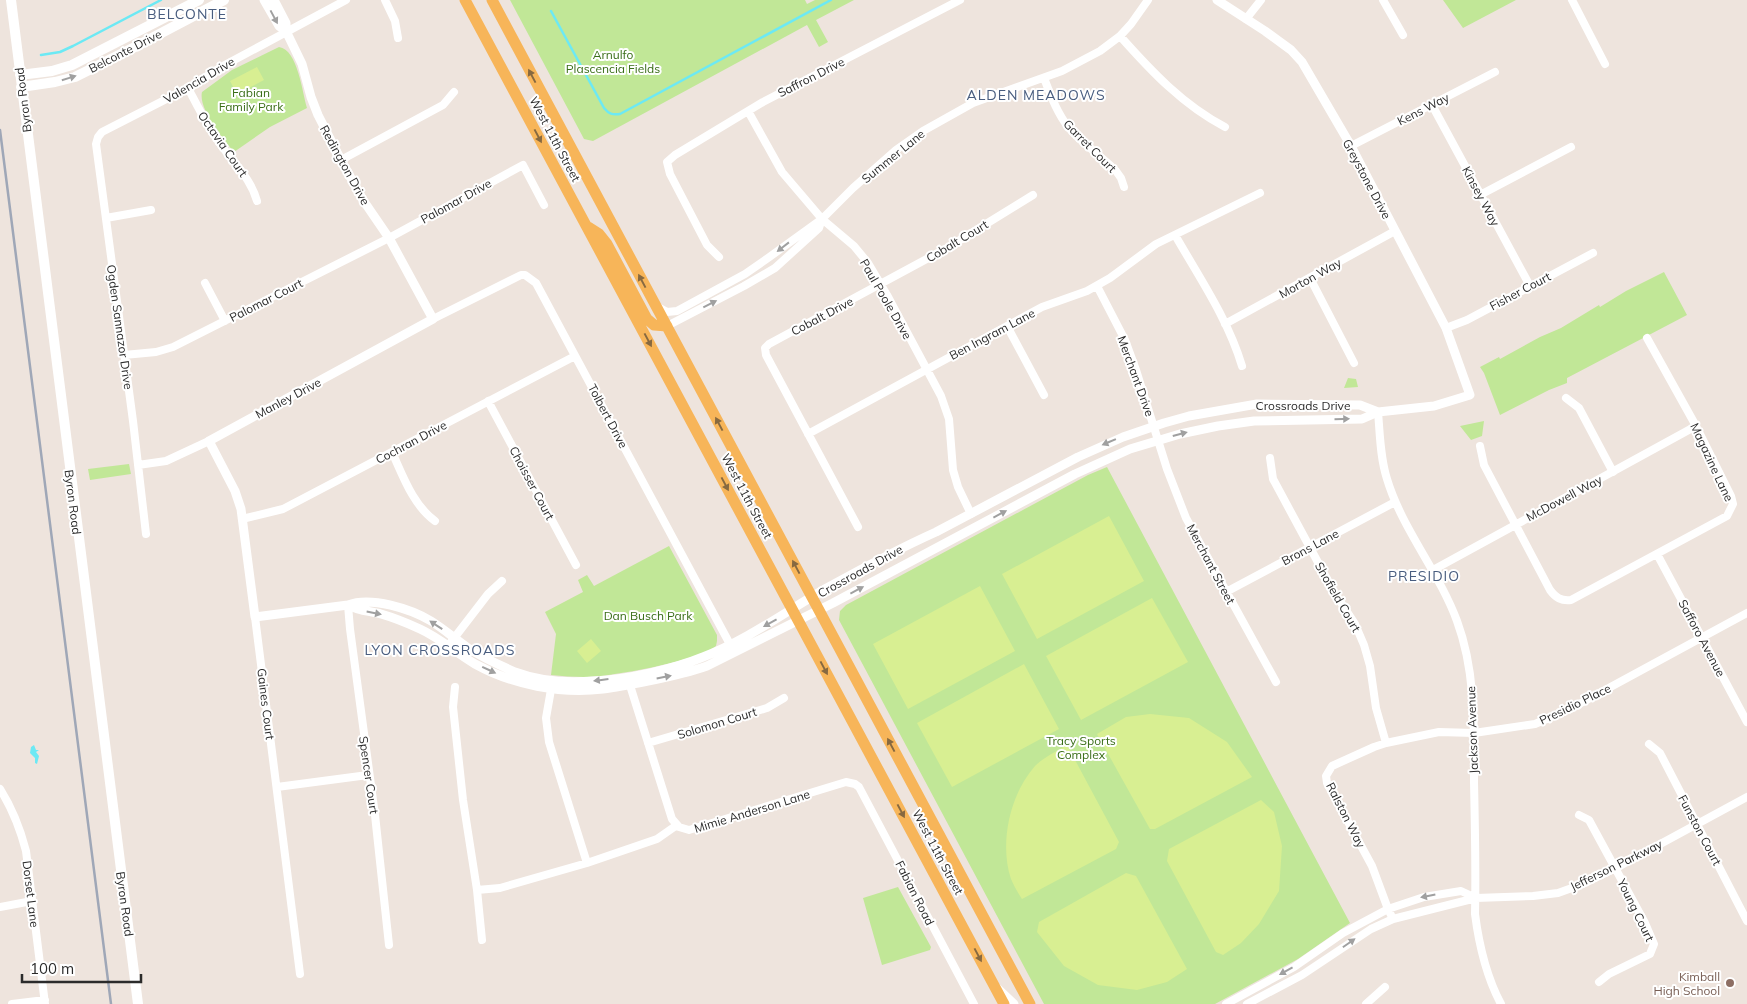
<svg xmlns="http://www.w3.org/2000/svg" width="1747" height="1004" font-family="Mulish,sans-serif">
<style>
.green{fill:#c1e797}
.pitch{fill:#d8ef92}
.water{fill:#6ce9f4}
.lines{fill:none;stroke-linecap:round;stroke-linejoin:round}
.stream{stroke:#6ce9f4;stroke-width:2.5}
.minor{stroke:#fff;stroke-width:8}
.tertiary{stroke:#fff;stroke-width:9}
.secondary{stroke:#fff;stroke-width:10}
.primary{stroke:#f7b559;stroke-width:11}
.rail{stroke:#9fa7b7;stroke-width:2.5}
.oneway{fill:#a0a0a0}
.oneway2{fill:#876940}
.education-dot{fill:#8d6e63;stroke:#fff;stroke-width:2}
.labels{text-anchor:middle;dominant-baseline:central;stroke-width:4;stroke-linejoin:round;paint-order:stroke}
.street-label{font-size:12px;fill:#2b2b2b;stroke:#fff}
.park-label{font-size:12px;fill:#396d17;stroke:#fff}
.education-label{font-size:12px;fill:#785e54;stroke:#fff;text-anchor:end}
.neighbourhood-label{font-size:14px;letter-spacing:1px;fill:#495d7f;stroke:#fff}
</style>
<rect width="100%" height="100%" fill="#eee4dd"/>
<path class="green" d="M510,0h295l2,4 8,-4h39l-38,20 12,22 -9,5 -12,-22 -214,116 -9,-2z
M1443,0h73l-53,28z
M279,47c19,3 23,45 28,61l-37,19 -36,25c-10,-12 -36,-43 -32,-60l30,-22z
M1664,272l23,43 -120,63v5l-18,7 -49,25 -16,-42 -4,-6 19,-10 1,2 40,-22 21,-9 38,-23 1,2 26,-16z
M1348,378l8,1 2,8 -14,1z
M1484,421l-2,15 -11,4 -11,-14z
M129,464l2,10 -41,6 -2,-11z
M1107,467l243,456 -52,36 -83,45h-171l-205,-384 1,-9 6,-6 242,-130z
M669,546l48,89v6l-1,5c-18,15 -106,31 -131,31 -11,0 -23,-1 -34,-2l5,-41 -11,-22 38,-20 -5,-12 9,-5 7,11z
M898,887l33,60 -1,3 -48,15 -19,-67z"/>
<path class="pitch" d="M257,67l7,13 -27,14 -7,-13z
M1109,516l35,65 -107,58 -35,-65z
M980,586l35,65 -107,58 -35,-65z
M1152,598l36,64 -107,58 -35,-64z
M591,639l10,12 -14,12 -10,-12z
M1024,664l35,65 -107,58 -35,-64z
M1150,714l39,4 38,24 25,35 -97,52h-5l-53,-95 29,-17z
M1067,745l52,97 -3,7 -94,50c-4,-6 -8,-13 -11,-20 -12,-36 -1,-85 24,-113 8,-8 22,-15 32,-21z
M1261,800l13,12 8,34 -3,45 -20,33 -18,19 -18,12 -7,-3 -49,-91 2,-12z
M1126,873l10,3 51,93 -20,13 -30,8 -39,-5 -34,-19 -27,-34 2,-10z"/>
<path class="water" d="M34,745l2,5h3l-3,2 3,4 -2,8 -2,-1v-5l-5,-5 1,-6z"/>
<g class="lines">
<path class="stream" d="M551,11l53,97c5,6 8,7 16,6l211,-114
M41,55l19,-3 13,-6 88,-46"/>
<path class="minor" d="M385,0l10,21 3,17
M1383,0l20,35
M1572,0l33,64
M1246,19l15,-19
M1120,36c31,35 63,69 105,91
M1044,78c7,18 13,35 25,50 13,16 33,28 47,43l5,7 3,9
M188,88c11,21 21,42 36,61 12,17 27,30 33,52
M1432,105l98,181
M748,111l34,61 40,47 32,27 14,17 19,32 54,101 8,23 4,51 5,17 13,27
M1351,146l144,-74
M341,160l102,-55 11,-13
M1480,195l91,-48
M106,218l45,-8
M1175,235c24,42 53,84 67,131
M719,257l-12,-12 -37,-71 -3,-12 8,-7 88,-53 197,-102
M1310,278l44,85
M205,283l20,38
M1097,286l28,54 11,30 31,99 19,49 90,164
M658,307l9,5 10,-1 68,-37 23,-16 54,-39 31,-31 43,-38 27,-19 50,-28 89,-32 38,-20 20,-15 11,-12 17,-24
M433,319l88,-44h4l11,8 196,365
M1225,324l170,-93
M667,326l77,-40 31,-18 44,-40 3,-9
M1007,326l37,69
M1446,328l21,-8 126,-67
M124,355l32,-3 17,-5 216,-109 134,-73 21,40
M1566,398l13,10 34,64
M488,401l88,164
M1378,412c2,22 2,45 9,67 15,50 52,93 70,142 19,51 17,107 17,161 1,44 2,88 1,132 4,31 11,62 26,90
M808,434l234,-127 45,-16 23,-13 46,-34 104,-51
M1480,446l4,19 66,125c6,8 11,11 21,10l156,-84 6,-12 -2,-8 -35,-70 -49,-88
M392,452c11,24 21,53 43,69
M1270,458l3,21 61,113 21,32 9,21 6,21 6,42 10,35
M138,465l28,-4 43,-20
M242,519l41,-10 292,-153
M858,527l-92,-172 -1,-7 4,-4 178,-96 86,-53
M146,534l-13,-113 -37,-277 2,-7 4,-5 86,-44 35,-22 123,-66
M1657,554l90,168
M1433,570l263,-144
M1226,592l169,-90
M348,605l2,24 25,186 14,130
M255,617l45,357
M448,646l40,-52 14,-13
M628,679l44,140 7,8 10,3 157,-48 9,2 4,3 115,217
M552,684l-6,34 3,24 38,121
M455,687l-2,20 10,93 14,90 23,-2 87,-25 70,-24 20,-14
M648,743l119,-35 17,-10
M1649,744l11,9 87,168
M277,787l91,-12
M0,789c12,19 20,39 26,62l19,153
M1579,815l10,5 56,103 9,21 -4,10 -41,20 -10,8
M477,890l5,50
M0,907l32,-6
M1393,919l-5,-10 -16,-43 -45,-83 -1,-7 6,-10 42,-19 12,-4 53,-11 35,1 61,-9 35,-15 177,-96
M12,1004l33,-4
M1226,1004l68,-37 49,-34 45,-24 36,-12 37,-6 15,7
M1247,1004l55,-29 69,-46 22,-10 83,-21 57,-2 25,-3 25,-9 33,-16 131,-71
M1366,1004l19,-17"/>
<path class="tertiary" d="M264,0l15,26 7,5 16,33 9,33 7,18 23,45 22,40 26,38 44,81 -224,122 26,50 6,18 14,108 93,-12c23,-9 63,4 83,16 13,8 24,18 37,27 14,9 31,17 47,24 24,9 53,11 78,9 32,-1 81,-12 110,-24 44,-17 82,-45 122,-68 36,-20 73,-40 111,-57l142,-75 45,-20 41,-14 25,-7 68,-12 103,1 18,7
M274,0l12,23v8
M348,605c11,6 22,6 33,9 14,4 26,9 39,15 20,9 36,24 55,35 38,21 85,30 128,25 15,-2 30,-5 45,-8 20,-4 40,-8 59,-15l126,-63 242,-129 55,-25 50,-15 38,-8 36,-5 108,-2 16,-7 56,-6 36,-11 -24,-67 -95,-182 -49,-84 -11,-12 -26,-19 -48,-31
M997,988l17,16"/>
<path class="secondary" d="M11,0l127,1004
M20,75l32,-4 20,-6 127,-65
M21,87l34,-5 20,-5 56,-28 93,-49"/>
<path class="primary" d="M465,0l539,1004
M492,0l538,1004
M588,227l11,7 8,10 40,75 7,6 13,1"/>
<path class="rail" d="M0,130l111,874"/>
</g>
<defs><path id="oneway-solid" d="M-6-.8H1V-3.2L6.5 0L1 3.2V.8H-6Z" transform="scale(1.25)"/></defs>
<g class="oneway">
<use href="#oneway-solid" transform="translate(274 17) rotate(62)"/>
<use href="#oneway-solid" transform="translate(69 78) rotate(-17)"/>
<use href="#oneway-solid" transform="translate(783 247) rotate(142)"/>
<use href="#oneway-solid" transform="translate(710 304) rotate(-27)"/>
<use href="#oneway-solid" transform="translate(1342 419) rotate(-1)"/>
<use href="#oneway-solid" transform="translate(1180 434) rotate(-15)"/>
<use href="#oneway-solid" transform="translate(1109 442) rotate(157)"/>
<use href="#oneway-solid" transform="translate(1000 514) rotate(-28)"/>
<use href="#oneway-solid" transform="translate(857 590) rotate(-28)"/>
<use href="#oneway-solid" transform="translate(374 613) rotate(11)"/>
<use href="#oneway-solid" transform="translate(770 623) rotate(151)"/>
<use href="#oneway-solid" transform="translate(436 625) rotate(-147)"/>
<use href="#oneway-solid" transform="translate(489 670) rotate(25)"/>
<use href="#oneway-solid" transform="translate(664 677) rotate(-11)"/>
<use href="#oneway-solid" transform="translate(601 680) rotate(173)"/>
<use href="#oneway-solid" transform="translate(1428 896) rotate(169)"/>
<use href="#oneway-solid" transform="translate(1349 943) rotate(-35)"/>
<use href="#oneway-solid" transform="translate(1286 971) rotate(151)"/>
</g>
<g class="oneway2">
<use href="#oneway-solid" transform="translate(532 76) rotate(-118)"/>
<use href="#oneway-solid" transform="translate(538 136) rotate(62)"/>
<use href="#oneway-solid" transform="translate(642 281) rotate(-118)"/>
<use href="#oneway-solid" transform="translate(648 340) rotate(62)"/>
<use href="#oneway-solid" transform="translate(719 424) rotate(-118)"/>
<use href="#oneway-solid" transform="translate(725 484) rotate(62)"/>
<use href="#oneway-solid" transform="translate(796 567) rotate(-118)"/>
<use href="#oneway-solid" transform="translate(824 668) rotate(62)"/>
<use href="#oneway-solid" transform="translate(891 745) rotate(-118)"/>
<use href="#oneway-solid" transform="translate(901 811) rotate(62)"/>
<use href="#oneway-solid" transform="translate(978 955) rotate(62)"/>
</g>
<circle class="education-dot" cx="1730" cy="983" r="5"/>
<g class="labels">
<g class="street-label">
<text transform="translate(125 51) rotate(-27)">Belconte Drive</text>
<text transform="translate(811 77) rotate(-27)">Saffron Drive</text>
<text transform="translate(199 80) rotate(-30)">Valencia Drive</text>
<text transform="translate(23 100) rotate(-97)">Byron Road</text>
<text transform="translate(1423 109) rotate(-27)">Kens Way</text>
<text transform="translate(555 139) rotate(62)">West 11th Street</text>
<text transform="translate(223 144) rotate(55)">Octavia Court</text>
<text transform="translate(1090 146) rotate(45)">Garret Court</text>
<text transform="translate(893 156) rotate(-39)">Summer Lane</text>
<text transform="translate(345 165) rotate(61)">Redington Drive</text>
<text transform="translate(1367 179) rotate(62)">Greystone Drive</text>
<text transform="translate(1481 196) rotate(62)">Kinsey Way</text>
<text transform="translate(456 201) rotate(-29)">Palomar Drive</text>
<text transform="translate(957 241) rotate(-31)">Cobalt Court</text>
<text transform="translate(1310 278) rotate(-29)">Morton Way</text>
<text transform="translate(1520 291) rotate(-28)">Fisher Court</text>
<text transform="translate(886 299) rotate(60)">Paul Poole Drive</text>
<text transform="translate(266 300) rotate(-27)">Palomar Court</text>
<text transform="translate(822 316) rotate(-28)">Cobalt Drive</text>
<text transform="translate(120 327) rotate(82)">Ogden Sannazor Drive</text>
<text transform="translate(992 334) rotate(-28)">Ben Ingram Lane</text>
<text transform="translate(1136 376) rotate(70)">Merchant Drive</text>
<text transform="translate(288 398) rotate(-28)">Manley Drive</text>
<text x="1303" y="405">Crossroads Drive</text>
<text transform="translate(608 416) rotate(62)">Tolbert Drive</text>
<text transform="translate(411 442) rotate(-28)">Cochran Drive</text>
<text transform="translate(1712 462) rotate(65)">Magazine Lane</text>
<text transform="translate(532 483) rotate(62)">Choisser Court</text>
<text transform="translate(747 496) rotate(62)">West 11th Street</text>
<text transform="translate(1564 498) rotate(-28)">McDowell Way</text>
<text transform="translate(73 502) rotate(83)">Byron Road</text>
<text transform="translate(1310 547) rotate(-28)">Brons Lane</text>
<text transform="translate(1211 564) rotate(62)">Merchant Street</text>
<text transform="translate(860 571) rotate(-29)">Crossroads Drive</text>
<text transform="translate(1338 597) rotate(60)">Shofield Court</text>
<text transform="translate(1702 638) rotate(62)">Safforo Avenue</text>
<text transform="translate(266 704) rotate(83)">Gaines Court</text>
<text transform="translate(1575 704) rotate(-26)">Presidio Place</text>
<text transform="translate(717 723) rotate(-17)">Solomon Court</text>
<text transform="translate(1472 730) rotate(-92)">Jackson Avenue</text>
<text transform="translate(369 775) rotate(82)">Spencer Court</text>
<text transform="translate(752 811) rotate(-17)">Mimie Anderson Lane</text>
<text transform="translate(1346 815) rotate(63)">Ralston Way</text>
<text transform="translate(1700 830) rotate(62)">Funston Court</text>
<text transform="translate(938 852) rotate(62)">West 11th Street</text>
<text transform="translate(1616 865) rotate(-26)">Jefferson Parkway</text>
<text transform="translate(915 893) rotate(63)">Fabian Road</text>
<text transform="translate(31 894) rotate(83)">Dorset Lane</text>
<text transform="translate(125 904) rotate(82)">Byron Road</text>
<text transform="translate(1636 910) rotate(64)">Young Court</text>
</g>
<g class="park-label">
<text x="613" y="54">Arnulfo<tspan x="613" dy="14">Plascencia Fields</tspan></text>
<text x="251" y="92">Fabian<tspan x="251" dy="14">Family Park</tspan></text>
<text x="648" y="615">Dan Busch Park</text>
<text x="1081" y="740">Tracy Sports<tspan x="1081" dy="14">Complex</tspan></text>
</g>
<g class="education-label">
<text x="1720" y="976">Kimball<tspan x="1720" dy="14">High School</tspan></text>
</g>
<g class="neighbourhood-label">
<text x="187" y="14">BELCONTE</text>
<text x="1036" y="95">ALDEN MEADOWS</text>
<text x="1424" y="576">PRESIDIO</text>
<text x="440" y="650">LYON CROSSROADS</text>
</g>
</g>
<path d="M22 974v8h119v-8" fill="none" stroke="#2b2b2b" stroke-width="2.5"/>
<text x="30" y="974" font-size="15" fill="#2b2b2b" stroke="#ffffff" stroke-width="4" paint-order="stroke">100 m</text>
</svg>
